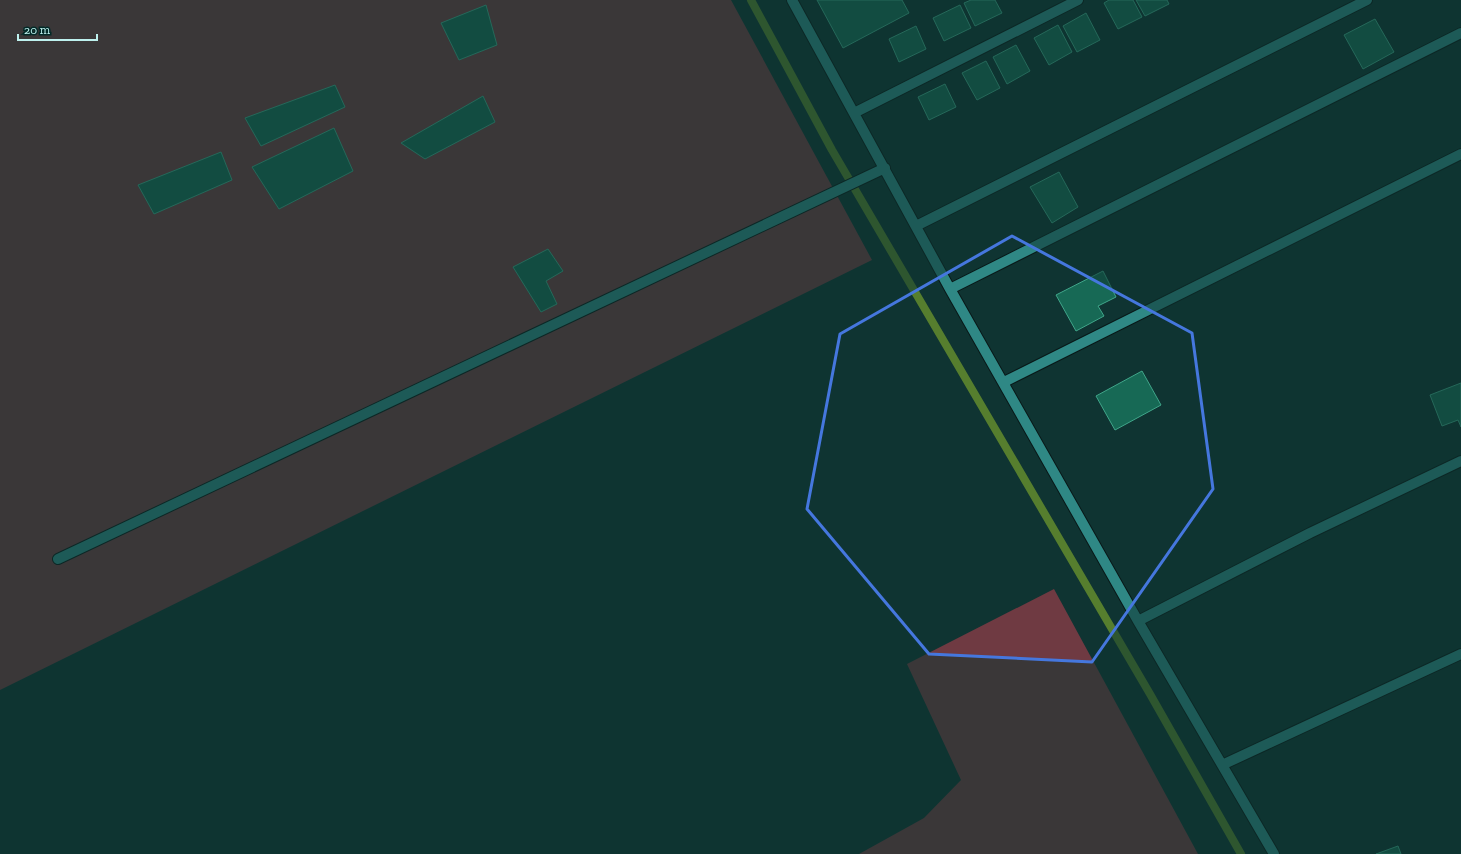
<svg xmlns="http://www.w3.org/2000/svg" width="1461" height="854" font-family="'Zilla Slab',serif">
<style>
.green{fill:#6f3a42}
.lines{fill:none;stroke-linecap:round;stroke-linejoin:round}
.stream{stroke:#567e2e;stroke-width:8}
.building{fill:#176955;stroke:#40a68a}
.street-casing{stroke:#091818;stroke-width:12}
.street{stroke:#2f8885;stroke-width:10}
.marked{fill:none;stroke:#4577de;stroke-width:3;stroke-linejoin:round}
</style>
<rect width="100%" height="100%" fill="#0f3432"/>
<path class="green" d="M0,0h731l141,260 -872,430z
M1054,589l144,265h-339l65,-36 37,-38 -54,-116z"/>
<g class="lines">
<path class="stream" d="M751,0l81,150 318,544 91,160"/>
</g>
<path class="building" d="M817,0h85l7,13 -66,35z
M971,0h24l7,13 -27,13 -11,-23z
M1109,0h24l9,17 -24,12 -14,-26z
M1136,0h31l2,4 -24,12z
M486,5l11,40 -38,15 -18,-37z
M960,5l11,23 -27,13 -11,-23z
M1086,13l14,27 -23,12 -14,-26z
M1375,19l19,33 -31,17 -19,-34z
M1058,25l14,27 -23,13 -15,-27z
M916,26l10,23 -27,13 -10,-23z
M1016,45l14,26 -23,13 -14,-27z
M986,61l14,27 -23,12 -15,-27z
M945,84l11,23 -27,13 -11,-23z
M335,85l10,22 -84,39 -16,-28z
M483,96l12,26 -70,37 -24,-16z
M334,128l19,43 -74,38 -27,-42z
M221,152l11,28 -78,34 -16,-29z
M1059,172l19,35 -26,16 -22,-36z
M548,249l15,22 -17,10 11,23 -16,8 -28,-45z
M1103,271l13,26 -18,9 6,10 -28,15 -20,-36z
M1142,371l19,34 -46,25 -19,-34z
M1461,383v44l-3,-7 -16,6 -12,-31z
M1398,846l3,8h-25z"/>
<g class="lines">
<defs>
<path id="street" d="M792,0l158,289 188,332 136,233
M854,113l224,-113
M916,226l451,-226
M950,289l511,-256
M1004,382l457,-228
M58,559l827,-391
M1138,621l172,-88 151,-72
M1222,765l239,-111"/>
</defs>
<use href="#street" class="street-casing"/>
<use href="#street" class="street"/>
</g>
<path d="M0 0H1461V854H0ZM1012,236l180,97 21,156 -121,173 -163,-8 -122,-145 33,-175z" fill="#0f3432" fill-opacity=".55" fill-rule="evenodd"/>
<path class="marked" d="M1012,236l180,97 21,156 -121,173 -163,-8 -122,-145 33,-175z"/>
<path d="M18 34v6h79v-6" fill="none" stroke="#bef1ee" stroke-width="2"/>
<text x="24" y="34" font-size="12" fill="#bef1ee" stroke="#032a28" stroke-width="3" paint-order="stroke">20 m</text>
</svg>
